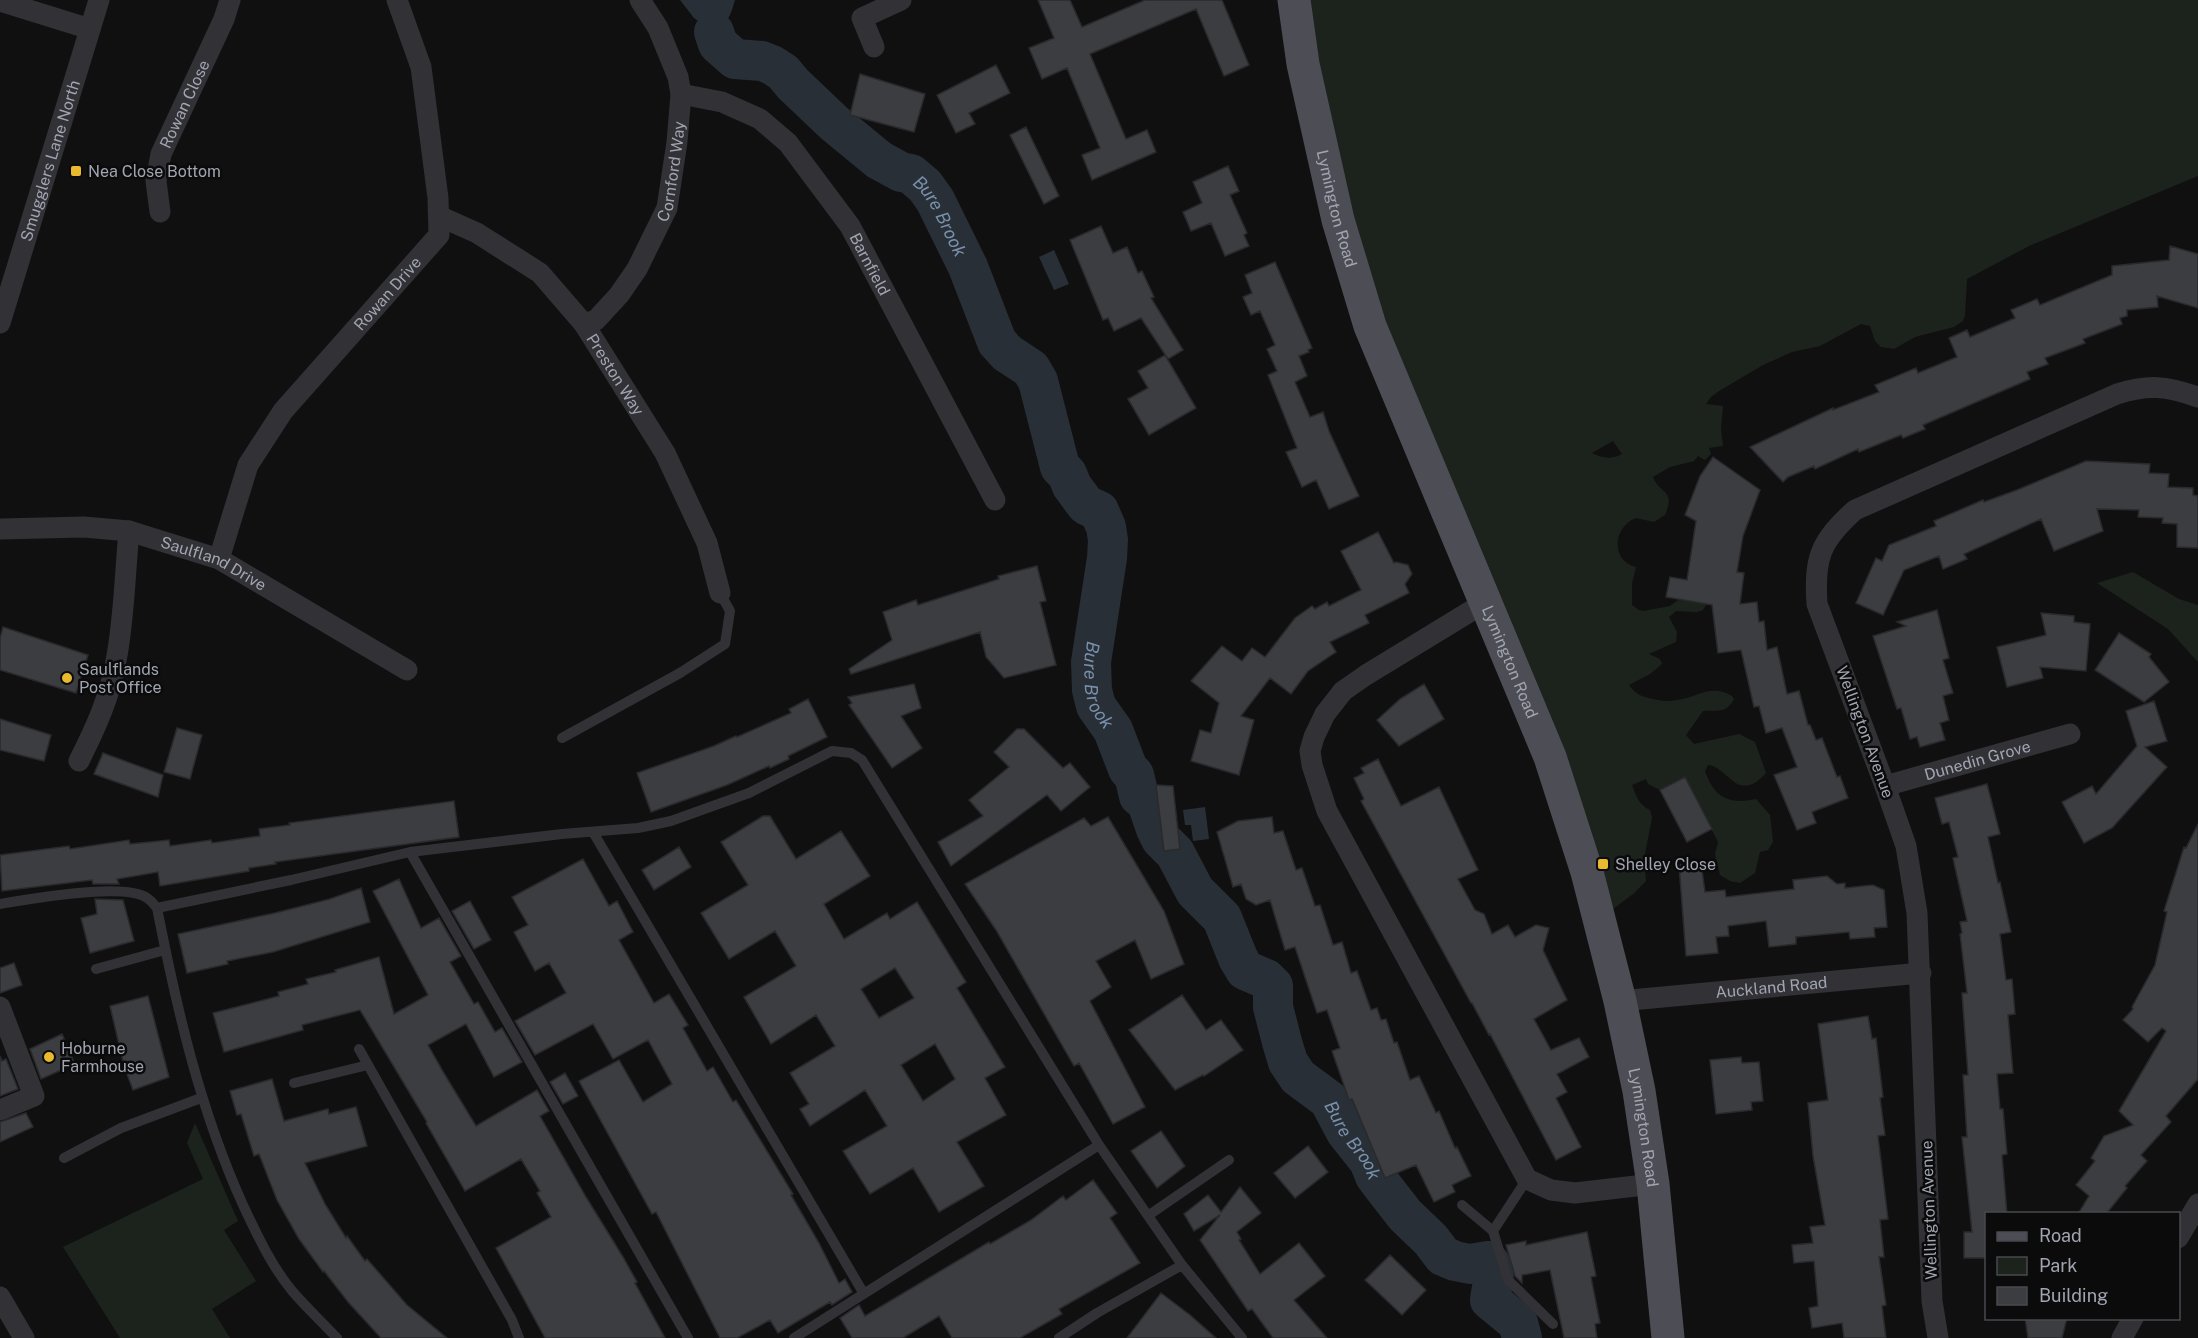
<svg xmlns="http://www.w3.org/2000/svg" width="2198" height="1338" font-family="'Public Sans',sans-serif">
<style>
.green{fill:#1c231d;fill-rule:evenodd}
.water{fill:#292f36}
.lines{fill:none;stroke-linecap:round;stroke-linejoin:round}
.river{stroke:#292f36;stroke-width:40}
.building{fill:#3c3d41;stroke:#2a2a2d;stroke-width:1.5;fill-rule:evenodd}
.lane{stroke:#313136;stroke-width:10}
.street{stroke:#313136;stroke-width:21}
.primary{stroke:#4d4e55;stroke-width:33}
.poi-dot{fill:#e9ba2f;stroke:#0b0b0c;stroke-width:2}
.labels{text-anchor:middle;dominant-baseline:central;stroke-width:5;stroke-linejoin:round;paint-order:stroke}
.street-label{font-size:16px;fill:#a1a5b1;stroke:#0b0b0c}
.poi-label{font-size:16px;fill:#a1a5b1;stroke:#0b0b0c;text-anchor:start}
.water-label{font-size:18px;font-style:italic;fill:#7990ac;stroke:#0b0b0c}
</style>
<rect width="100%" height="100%" fill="#101011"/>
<path class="green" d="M1301,0h897v176l-169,70 -62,33 -2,36 -2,6 -9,6 -39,10 -21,12 -13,-2 -6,-6 -5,-15 -9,-2 -41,22 -28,6 -29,13 -44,26 -8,6 -5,7 17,2 -2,23 2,17 -14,2 2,6 -6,6 -7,-4 -4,5 -24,6 -17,10c7,18 23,12 12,38l-11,7 -18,-4c-25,10 -24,44 0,49l-4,16v22l7,5 4,1 27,-5 8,-6 30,1 -5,9 -6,2 -21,-1 -7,6 8,15 -1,10 -27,12 11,5 2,5 -12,10 -21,11c7,10 12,11 24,14 8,2 15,3 24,1 20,-2 33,-17 55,-4l2,3c-8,15 -17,11 -31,12l-17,24 8,9 45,-10 16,8 11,31c-29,32 -37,-6 -58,-8l-3,6c9,26 23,34 51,28l14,16 3,27 -5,8 -8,2 -5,21 -15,10 -10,-2 -10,-6 -5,-21 3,-12 -33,-64 -25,12 -12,-6 -2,-5 -14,6c4,11 7,20 18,25l2,8 -8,41 2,22 -13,13 -20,15 -6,-10 -233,-577zM1613,441l9,13c-11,6 -19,4 -30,-1z
M2133,572l46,27 19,6v57l-30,-33 -71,-46z
M195,1123l43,98 -14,9 32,51 -44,28 18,29h-110l-57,-91 140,-68 -16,-36z"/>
<path class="water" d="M680,0h55c-4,14 -7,24 -21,32l-20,-14z
M1054,250l15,34 -15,6 -15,-33z
M1205,807l4,32 -16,2 -2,-16h-6l-2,-15z"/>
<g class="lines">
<path class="river" id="s1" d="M714,32l4,12 17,15 27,2 10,4 11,7 10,12 41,39 45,37 22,12 10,2 14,12 10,14 33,67 29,75 10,11 24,16 7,12 22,86 7,7 5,12 14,19 13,6 7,16 2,13 -1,18 -16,104 1,28 4,16 17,24 15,39 6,6 5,21 8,7 9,26 5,10 14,14 20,38 27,27 16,40 7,12 21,9 7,7v21l9,35 6,20 10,15 31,23 17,32 23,29 6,15 9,12 21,27 26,25 12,16 12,5 15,3 18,-3c11,11 3,25 2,39l28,23 4,15"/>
</g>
<path class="building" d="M1038,0h32l12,27 63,-27h77l27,65 -25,11 -28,-67 -106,45 36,85 21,-9 9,22 -64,28 -10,-25 18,-7 -33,-80 -25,11 -13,-31 25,-10z
M996,65l14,28 -41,20 6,11 -19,9 -19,-38z
M860,74l65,20 -11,38 -64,-17z
M1026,127l33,69 -15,8 -34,-69z
M1228,166l11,25 -9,4 17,38 -3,2 5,11 -24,10 -14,-33 -20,8 -8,-19 19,-9 -9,-21z
M1101,226l12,27 14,-6 11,26 4,-2 12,26 -3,1 32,52 -15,9 -27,-41 -27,13 -6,-13 -5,2 -33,-80z
M2170,246l28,8v54l-41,-12 1,11 -31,3v6l-7,2 2,6 -39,15 2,4 -40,15 3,6 -21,8 3,7 -107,46 2,4 -22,9 -2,-3 -42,17 -1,-3 -43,20 -1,-3 -26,11 -5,5 -33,-35 83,-39v2l46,-18 -4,-7 41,-17 2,5 39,-16 -8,-19 18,-8 3,7 45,-19 -4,-8 26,-11 3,6 72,-30v-9l57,-6z
M1275,262l37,86 -4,2 1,2 -10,4 8,20 -12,6 15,35 13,-5 6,19 30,65 -30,13 -13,-29 -14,7 -16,-35 11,-4 -29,-73 9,-4 -10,-22 8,-4 -15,-34 -9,4 -8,-18 9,-4 -7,-18z
M1165,355l31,53 -47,27 -21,-36 20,-11 -10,-17z
M1713,457l47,33 -17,46 -6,36 7,1 -4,31 17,-2 2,20 5,-1 3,29 10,-3 10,47 12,-3 9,34h2l6,15 6,-2 15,39 3,-1 8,22 -36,14 4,11 -19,7 -23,-55 23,-8 -15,-39 -16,5 -7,-27 -5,1 -13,-57 -23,3 -6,-48 -46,-8 4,-20 17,3 9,-59 -11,-6 15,-39z
M2086,461l64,3 -1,9 20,1 -1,13 25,1v7l5,1v52l-21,-1v-23l-15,-1 1,-5 -25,-1 1,-7 -42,-1 6,22 -49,20 -13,-32 -77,35 3,5 -24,10 -4,-13 -35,14 -21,45 -27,-12 20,-45 6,3 7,-16 47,-19 -2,-5 49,-21 1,2 33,-12z
M1378,532l16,31 2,-1 12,3 4,9 -7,10 4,9 -44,22 4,8 -39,19 6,10 -28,19 -17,23 -21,-16 -29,38 13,4 -15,55 -48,-14 9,-31 11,3 8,-30 -28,-22 31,-35 20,15 10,-13 13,9 30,-39 17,-12 3,3 12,-7 2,4 32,-16 -20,-39z
M1037,566l9,35 -6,1 16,63 -52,13 -18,-21 -6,-25 -129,42 -2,-5 43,-29 -9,-28 33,-12 2,5 81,-26 -1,-3z
M1937,610l12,48 -6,2 10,33 -10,3 6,24 -9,3 5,17 -25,7 -3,-10 -7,2 -9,-31 -4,1 -24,-73 33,-10 -9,-4z
M2041,613l33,3v6l16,2 -4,47 -46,-4 3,11 -36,9 -10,-40 49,-12z
M3,627l85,28 -12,38 -76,-23v-32z
M2119,633l32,21 -2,3 20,25 -25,20 -49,-32z
M914,684l7,24 -20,8 21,32 -30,20 -43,-63 3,-2 -4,-6z
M1424,684l20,35 -45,27 -22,-26 23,-21z
M808,699l19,38 -39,19 1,3 -19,9 -1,-2 -42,19 -76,27 -14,-39 77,-27 22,-10 1,1 54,-24 -2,-4z
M2154,701l13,40 -22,6 22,20 -55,61 -28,15 -22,-41 30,-16 4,8 41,-48 -11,-35z
M0,719l51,16 -7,26 -44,-11z
M177,728l25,7 -12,44 -26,-7z
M1017,729h7l39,39 7,-5 20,24 -29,24 -14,-16 -96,71 -13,-24 45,-26 -14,-16 40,-33 -15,-15z
M103,753l60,22 -5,22 -64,-23z
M1378,759l23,47 38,-19 39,83 -20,9 17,31 9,4 8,20 16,-9 7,12 21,-12 13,3 -6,22 24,50 -33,19 17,31 28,-12 10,19 -32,17 10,18 -11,6 25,49 -25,13 -66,-126 -1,1 -17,-32h-1l-110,-202 3,-2 -10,-21 10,-5 -3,-5z
M1685,777l27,52 -25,13 -27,-52z
M1987,784l13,50 -12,3 10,46 2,-1 11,50 -11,2 6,46 6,-1 3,35 -7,1 5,58 -16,1 3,35h3l4,45 -5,1 5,59h-21v44h-22v-26h8l-10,-95h5l-4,-62h5l-6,-82h5l-7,-59 2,-1 -2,-11 7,-1 -14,-63 5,-1 -9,-35 -7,2 -7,-26z
M1156,785l17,1 7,63 -16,2z
M454,801l5,36 -184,25 1,2 -27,4v3l-89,15 -2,-14 -41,7 2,5h-26l-1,-4 -90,11 -2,-36 69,-9 1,3 59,-9 1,4 39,-4 1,6 41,-6 1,3 48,-7 -1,-7 31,-4 -1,-2z
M763,816h7l26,43 45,-28 29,45 -46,28 20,35 43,-26 3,6 27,-17 49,80 -9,6 48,79 -20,11 21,37 -49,27 27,44 -45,26 -26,-44 -43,26 -27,-43 44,-25 -22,-36 -55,36 -10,-17 9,-5 -19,-31 45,-27 -19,-31 -45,29 -27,-47 52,-31 -21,-35 -46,28 -28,-46 47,-28 -27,-43zM895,968l19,30 -35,20 -18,-29zM935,1044l20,35 -32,22 -22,-36z
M1108,817l56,94 20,53 -33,15 -16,-39 -39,21 15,26 -21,14 55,106 -32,17 -34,-61 -5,3 -78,-136 -31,-46 119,-66 7,8z
M1272,817l2,16 9,-2 13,39 6,-2 13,38 5,-1 13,40 9,-3 9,31 6,-2 14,39 6,-2 4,12 5,-1 8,24 3,-1 13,38 9,-4 17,37 3,-2 16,37 2,-1 14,29 -19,9 3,7 -21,10 -18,-37 -31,13 -33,-79 -3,1 -17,-49 8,-3 -13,-38 -10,3 -22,-66 -10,3 -15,-50 -14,5 -10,-6 -5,-15 -8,3 -16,-55 21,-11z
M2198,824v255l-32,37 5,6 -30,33 6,6 -22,25 2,2 -21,26h-28l11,-18 -13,-11 19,-24 -4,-3 13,-22 29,-11 -14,-14 47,-80 -4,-3 -14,14 -25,-22 10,-11 -1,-2 23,-42 12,-53 -3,-1 20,-64 2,1z
M679,847l12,20 -37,23 -12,-20z
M583,859l26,47 8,-5 16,31 -14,8 35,63 15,-9 19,31 -5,3 24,43 6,-4 20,35 3,-2 57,94 -2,1 28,48 20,40 6,-4 7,13 -20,13 -2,-3 -52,31 -8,-13 -33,18h-17l-64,-126 -4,2 -73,-133 40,-21 24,42 29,-18 -24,-44 -35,19 -20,-35 -58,31 -20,-34 51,-28 -17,-30 -14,8 -21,-39 14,-7 -16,-28z
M1701,863l4,29 20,-2 1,7 68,-8 -1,-9 34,-4 10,8 8,-1v5l28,-3 11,5 3,37 -13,1 1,9 -25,2 -1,-7 -53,5v7l-27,3 -3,-26 -38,5 1,10 -13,1 2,16 -32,3 -7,-91z
M399,879l22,49 18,-10 22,38 -11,6 24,42 4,-2 17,30 7,-4 20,34 -28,15 -28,-53 -38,21 17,30 31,51 61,-36 12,21 -9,5 46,81 37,60 14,25 -2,1 30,55h-120l-49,-90 55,-31 -14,-24 3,-2 -19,-32 -56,32 -39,-68 1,-1 -67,-112 -58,15 1,5 -79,22 -11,-39 66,-17 -1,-4 30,-8 -2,-5 30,-7 -1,-2 44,-13 15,57 34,-19 -55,-104z
M361,888l9,34 -97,30 -46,9 1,3 -41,9 -9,-39 97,-21 55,-14z
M95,899l28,1 11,41 -44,12 -9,-35 16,-4z
M470,901l21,39 -17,9 -22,-38z
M14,963l8,22 -22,8v-25z
M1182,995l24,35 15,-10 22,30 -39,26 -1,-1 -28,15 -46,-60z
M148,996l21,81 -36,13 -9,-24 -14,-60z
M1868,1016l4,23 4,-1 7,59 -3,1 5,37 -7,1 10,83 -8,1 4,37h-5l7,48 -4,1 4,32h-42l-2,-15 -30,5 -3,-20 9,-2 -4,-45 -20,2 -2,-18 21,-2 -3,-16 15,-2 -12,-69 -5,-53 20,-3 -10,-76z
M62,1034l13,30 -34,15 -11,-30z
M0,1056l2,5 4,-2 12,30 -18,7z
M1741,1057l1,6 17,-1 4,39 -12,1 1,8 -36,4 -6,-54z
M565,1073l13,23 -15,8 -13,-22z
M272,1079l12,42 44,-12 1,5 27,-7 11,39 -62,17 20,41 21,34 1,-2 18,25 2,-2 40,46 40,33h-66l-33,-36 -24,-31 -1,1 -24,-33 -22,-39 -18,-46 -5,2 -13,-42 -4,1 -7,-24z
M26,1113l7,14 -33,15v-20z
M1161,1131l24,35 -28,22 -26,-37z
M1308,1146l20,26 -33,26 -21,-25z
M1093,1180l24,33 -7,5 30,45 -81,46 3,5 -42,24h-68l-13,-22 -36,22h-51l-12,-20 19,-13 6,11 124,-74 1,2 41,-24 32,-24 3,4z
M1240,1187l21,26 -24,19 4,7 -2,1 21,34 39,-31 26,33 -31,24 33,38h-54l-21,-29 -4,2 -48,-71 20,-25 -26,16 -10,-17 24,-19 13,17z
M1587,1232l9,44 -5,1 9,46 -5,1 2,14h-33l-14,-68 -28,5v8l-7,-7 -9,-31 20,-4v4z
M1390,1255l36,35 -24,25 -37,-35z
M1161,1293l29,22 26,23h-89z
M2025,1318h42l-5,20h-34z"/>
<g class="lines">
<path class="lane" d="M562,738l118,-65 45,-29 5,-33 -10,-18
M593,832l271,462
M410,852l278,486
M0,904c29,-5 125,-22 147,-6 4,2 7,7 10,10 20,102 43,202 86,297 14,30 29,62 50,87 14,16 30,31 44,46
M157,908l134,-28 119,-28 152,-18 76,-6 33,-7 78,-28 83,-42 19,2 11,7 237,385 83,120 60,73
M96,969l69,-19
M359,1049l153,271 7,18
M294,1083l74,-18
M64,1158l57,-30 80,-30
M1527,1179l-34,52 15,49 45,44
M1462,1205l31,26
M1149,1215l80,-55
M794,1338l305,-193
M1059,1338l38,-25 85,-48"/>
<g class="street">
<path d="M0,1l90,28"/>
<path d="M874,47l-12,-29 39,-18"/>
<path id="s2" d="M681,94l41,8 38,17 28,24 62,83 145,274"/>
<path id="s3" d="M160,212l-4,-31 5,-27 63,-135 6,-19"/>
<path id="s4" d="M439,216l38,17 63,40 44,51 81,129 42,90 13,50"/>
<path id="s5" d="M0,323l99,-323"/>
<path id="s6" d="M584,324l12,-4 23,-25 18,-26 30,-61 10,-66 4,-48 -3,-17 -20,-49 -18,-28"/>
<path id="s7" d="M0,529l84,-2 45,4 90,28 188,111"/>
<path id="s8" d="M219,559l29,-94 35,-54 156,-176 -1,-37 -17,-131 -24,-67"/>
<path d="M1484,603l-118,72 -23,16 -18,23 -11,23 -4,14 2,14 15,46 200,368 24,11 24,3 78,-9"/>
<path d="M79,761c16,-32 31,-64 37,-100 8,-40 9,-88 13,-130"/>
<path id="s9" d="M1885,786l185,-52"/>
<path id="s10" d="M1620,1001l301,-28"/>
<path d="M0,1007l34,89 -34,14"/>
<path d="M2178,1238l20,-34"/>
<path d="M0,1297l24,41"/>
<path d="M1938,1338l-6,-37 -15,-388 -11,-67 -21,-60 -68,-182c-3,-46 3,-63 38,-94l262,-116c32,-10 49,-8 81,3"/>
<path d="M2122,1338l11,-20"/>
</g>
<path class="primary" id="s11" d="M1294,0l9,64 35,156 32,106 180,431 37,115 33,129 19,90 14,93 15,154"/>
</g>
<g class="poi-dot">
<rect x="70" y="165" width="12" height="12" rx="3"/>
<circle cx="67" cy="678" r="6"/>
<rect x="1597" y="858" width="12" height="12" rx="3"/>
<circle cx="49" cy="1057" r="6"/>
</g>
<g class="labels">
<g class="street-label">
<text stroke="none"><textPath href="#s3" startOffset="114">Rowan Close</textPath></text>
<text stroke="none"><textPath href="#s5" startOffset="170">Smugglers Lane North</textPath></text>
<text stroke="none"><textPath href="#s6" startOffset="183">Cornford Way</textPath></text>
<text stroke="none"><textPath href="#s11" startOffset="213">Lymington Road</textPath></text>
<text stroke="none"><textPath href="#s2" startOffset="267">Barnfield</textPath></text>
<text stroke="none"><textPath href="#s8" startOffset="320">Rowan Drive</textPath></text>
<text stroke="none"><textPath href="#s4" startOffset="243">Preston Way</textPath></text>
<text stroke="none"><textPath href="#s7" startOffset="220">Saulfland Drive</textPath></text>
<text stroke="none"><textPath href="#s11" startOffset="699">Lymington Road</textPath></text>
<text transform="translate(1865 732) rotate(70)">Wellington Avenue</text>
<text stroke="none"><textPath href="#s9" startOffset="96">Dunedin Grove</textPath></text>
<text stroke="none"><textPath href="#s10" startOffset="152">Auckland Road</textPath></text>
<text stroke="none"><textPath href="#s11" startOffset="1185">Lymington Road</textPath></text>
<text transform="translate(1929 1210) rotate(-92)">Wellington Avenue</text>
</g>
<g class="poi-label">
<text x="88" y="171">Nea Close Bottom</text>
<text x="79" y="669">Saulflands<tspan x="79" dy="18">Post Office</tspan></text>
<text x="1615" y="864">Shelley Close</text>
<text x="61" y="1048">Hoburne<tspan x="61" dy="18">Farmhouse</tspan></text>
</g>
<g class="water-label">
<text stroke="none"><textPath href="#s1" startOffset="304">Bure Brook</textPath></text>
<text stroke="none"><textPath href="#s1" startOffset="828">Bure Brook</textPath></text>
<text stroke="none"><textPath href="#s1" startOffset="1371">Bure Brook</textPath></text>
</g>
</g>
<rect x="1985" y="1212" width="195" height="108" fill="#0b0b0c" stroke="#47494e" stroke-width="1.5"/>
<rect x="1997" y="1232" width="30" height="9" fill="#4d4e55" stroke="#47494e" stroke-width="1.5"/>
<text x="2039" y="1242" font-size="18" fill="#a1a5b1">Road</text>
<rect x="1997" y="1257" width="30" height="18" fill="#1c231d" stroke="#47494e" stroke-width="1.5"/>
<text x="2039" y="1272" font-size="18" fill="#a1a5b1">Park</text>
<rect x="1997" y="1287" width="30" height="18" fill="#3c3d41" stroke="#47494e" stroke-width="1.5"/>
<text x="2039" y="1302" font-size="18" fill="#a1a5b1">Building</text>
</svg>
